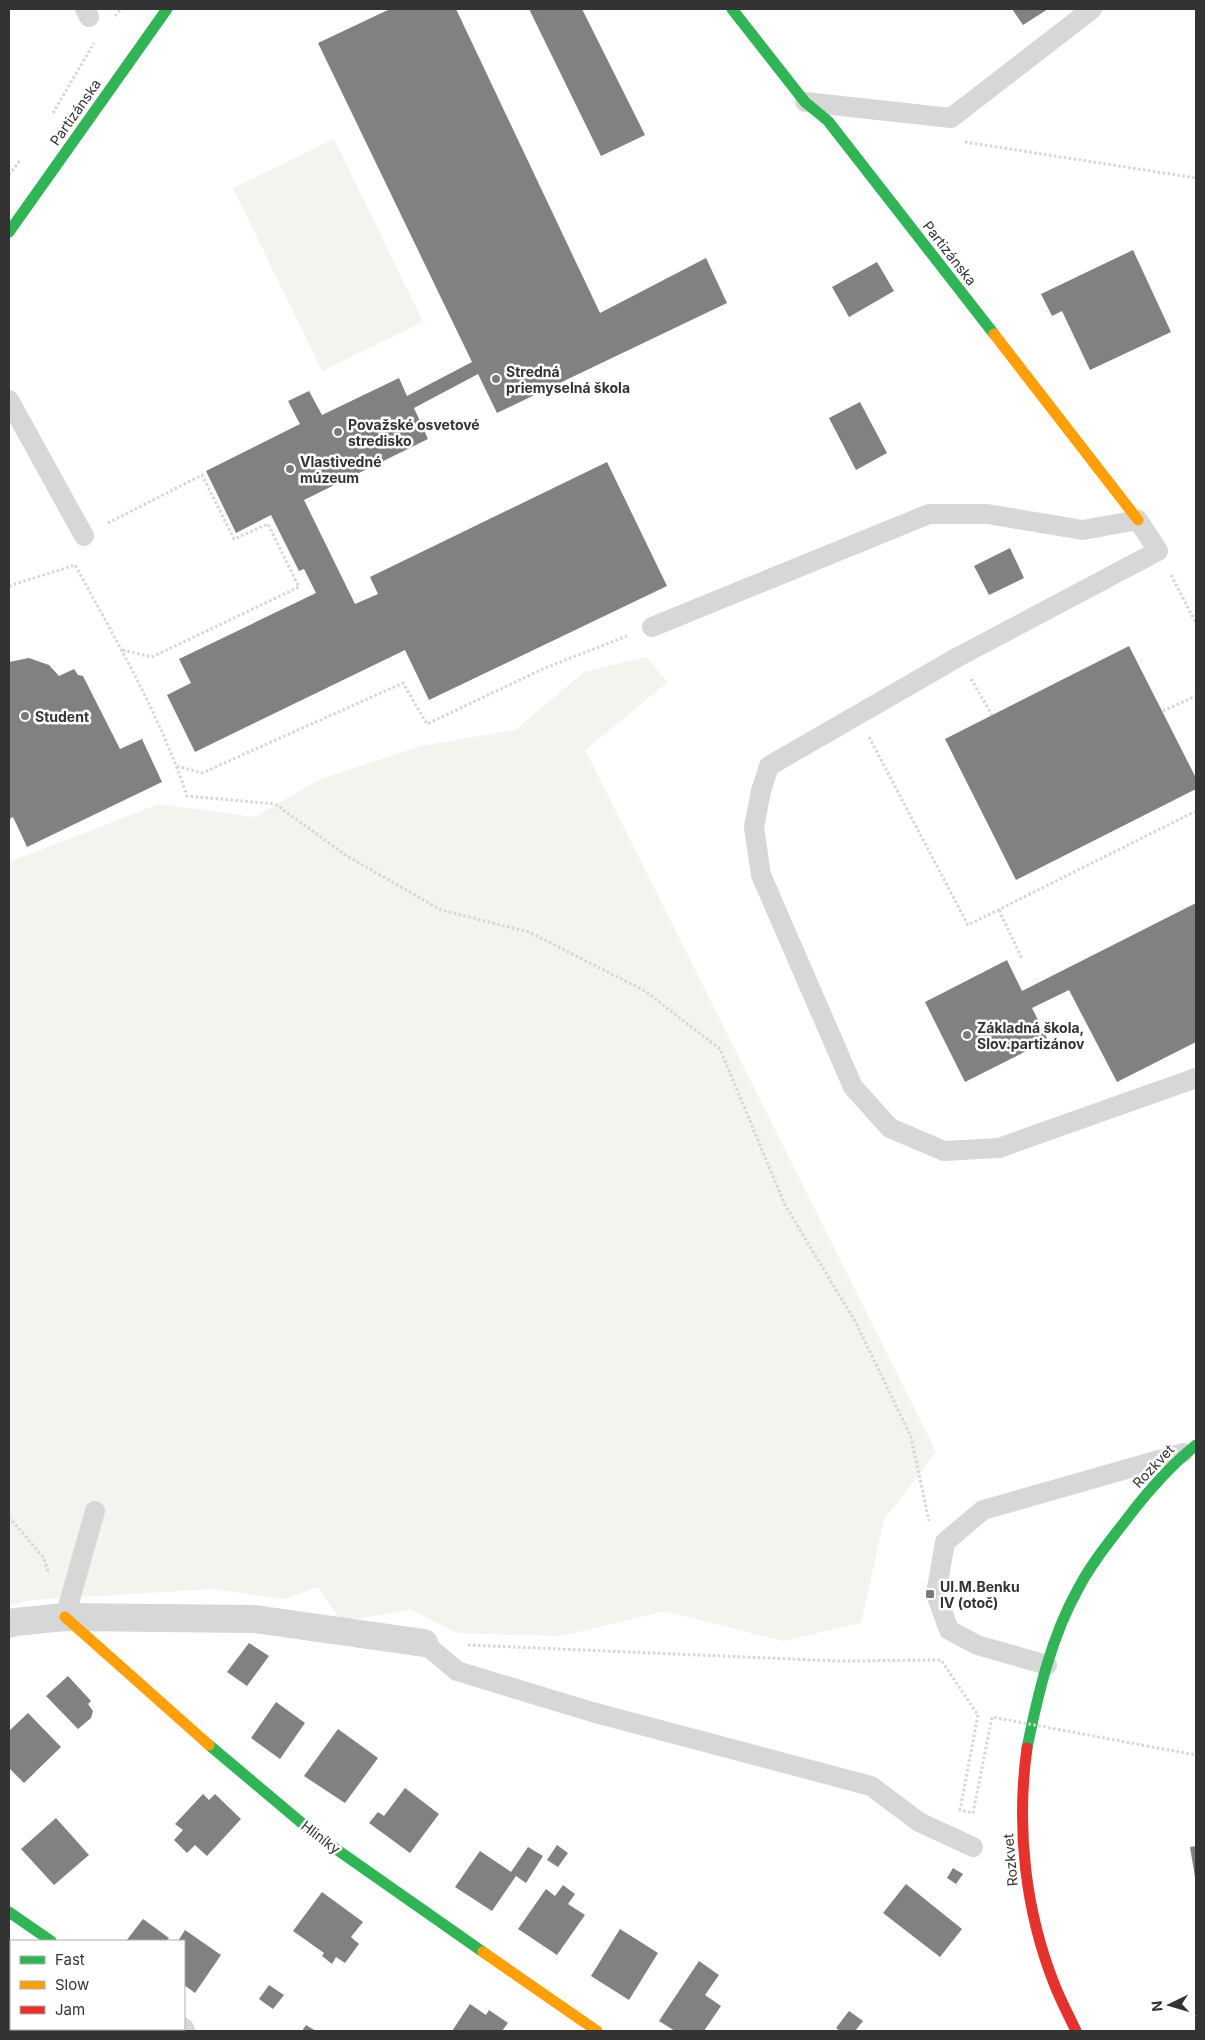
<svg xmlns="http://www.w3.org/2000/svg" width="1205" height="2040" font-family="Inter,sans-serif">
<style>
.green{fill:#f1f5ed}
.building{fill:#818181}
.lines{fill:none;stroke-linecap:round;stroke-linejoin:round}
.path{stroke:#d6d6d6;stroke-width:3;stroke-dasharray:2.5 2.5;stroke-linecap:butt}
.lane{stroke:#d7d7d7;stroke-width:20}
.street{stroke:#d7d7d7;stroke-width:28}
.fast{stroke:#30b455;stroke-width:11}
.slow{stroke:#ff9f0a;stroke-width:11}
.jam{stroke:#e5322d;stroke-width:11}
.path-bridge{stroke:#d6d6d6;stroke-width:3;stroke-dasharray:2.5 2.5;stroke-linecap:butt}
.poi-dot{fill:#7a7a7a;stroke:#fff;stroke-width:2}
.labels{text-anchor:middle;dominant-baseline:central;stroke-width:5;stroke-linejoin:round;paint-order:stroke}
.street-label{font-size:14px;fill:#333;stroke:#fff}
.poi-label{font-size:14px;font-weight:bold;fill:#333;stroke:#fff;text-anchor:start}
</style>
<rect width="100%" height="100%" fill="#fff"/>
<path class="green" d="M334,139l89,183 -101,49 -89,-183z
M646,657l22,25 -83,68 351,702 -52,68 -23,103 -78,18 -118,-30 -104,25 -104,-3 -47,-24 -68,13 -24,-35 -34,12 -70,-10 -181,11 -24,6v-744l150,-58 95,13 67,-38 100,-33 94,-16 69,-58z"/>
<path class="building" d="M390,9h66l144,304 106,-55 21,45 -230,110 -19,-39 -64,34 14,31 -124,61 51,104 23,-10 -8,-17 237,-115 60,124 -238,114 -24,-50 -210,102 -28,-57 24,-12 -12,-24 137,-66 -12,-24 -5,2 -28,-56 -35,18 -30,-62 94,-47 -12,-23 21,-10 13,24 77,-37 8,18 65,-34 -154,-319z
M529,9h53l63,126 -44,21z
M1012,9h36l-25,16z
M1133,250l38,82 -81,38 -28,-59 -10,5 -11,-22z
M877,262l17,29 -45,26 -17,-30z
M860,402l27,51 -31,17 -27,-52z
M1010,548l14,30 -35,17 -15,-29z
M1129,646l67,132v11l-180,91 -71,-141z
M29,658l20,7 10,11 15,-7 4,6 5,1 37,73 22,-10 20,43 -135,65 -14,-30 -4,2v-157z
M1196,903v139l-79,40 -48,-92 -37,18 16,32 -83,42 -40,-80 82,-42 15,31z
M249,1643l20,13 -22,30 -20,-14z
M68,1676l23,25 -3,3 5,7 -2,7 -13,11 -32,-33z
M276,1702l29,21 -25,36 -29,-21z
M28,1713l33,34 -37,36 -15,-15v-37z
M338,1729l40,29 -33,45 -41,-27z
M405,1788l34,26 -29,39 -41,-30 9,-11 6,4z
M203,1794l6,6 6,-6 26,25 -34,37 -12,-11 -8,8 -13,-13 9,-10 -8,-6z
M56,1818l33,37 -35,30 -33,-36z
M557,1845l11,8 -10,14 -11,-7z
M1196,1846v31h-1l-5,-30z
M528,1847l15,9 -17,27 -10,-7 -24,35 -37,-24 25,-36 31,21z
M953,1868l10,6 -7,10 -9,-6z
M906,1884l56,45 -22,28 -57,-44z
M563,1885l12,9 -7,10 17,11 -28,40 -39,-26 28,-40 9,7z
M322,1892l41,30 -12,15 8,7 -14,19 -9,-6 -4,7 -10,-8 2,-3 -31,-22z
M143,1919l26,19 -3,3h-40z
M620,1929l38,24 -29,47 -38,-24z
M185,1930l36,25 -26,38 -11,-8v-44h-6z
M699,1961l20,14 -14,20 16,11 -17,25h-29l-16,-10z
M269,1985l15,10 -11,14 -14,-10z
M11,1988v31l-2,-2v-25z
M470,2004l16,11 3,-5 19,13 -6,8h-50z
M849,2011l14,10 -8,10h-15l-4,-3z
M306,2025l10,6h-14z
M25,2029h35l-2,2h-29z"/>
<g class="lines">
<path class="path" d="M115,16l6,-7
M53,113l41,-70
M965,142l231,36
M9,175l12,-16
M108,523l94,-48 32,64 34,-15 31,63 -147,70 -30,-7
M1171,575l25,48
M9,586l66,-21c41,75 85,150 112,231l88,8 72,52 94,54 88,22 116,59 75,58 65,156 71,118 55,114 18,84
M971,679l21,36
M1163,711l33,-15
M869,737l99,188 228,-114
M177,766l25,7 201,-90 24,41 118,-56 82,-32
M999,910l23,49
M9,1517l34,40 6,17
M468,1645l369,16 104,-1 37,55
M1147,1746l49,9"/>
<path class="lane" d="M85,9l4,8
M805,102l146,16 141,-109
M9,400l75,136
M652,627l277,-113h58l96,16 55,-10 20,31 -200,106 -189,109 -8,25 -7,36 7,48 92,212 37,41 54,23 55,-3 197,-70
M65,1617l30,-106
M424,1643l33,28 135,41 279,74 48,36 54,25
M1047,1665l-70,-20 -28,-15 -13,-36 9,-52 38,-32 200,-57"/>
<path class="street" d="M9,1624l6,-2 50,-5 190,2 169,24
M177,2029l4,2"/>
<path class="fast" d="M732,9l73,93 23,19 166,213
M9,232l158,-223
M209,1745l107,90 167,117
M1027,1748c11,-54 24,-111 51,-159 13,-25 31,-47 48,-69 21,-28 43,-53 70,-75
M9,1912l42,29"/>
<path class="slow" d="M994,334l144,186
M65,1617l144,128
M483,1952l114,79"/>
<path class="jam" d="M1027,1748c-11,80 -2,163 28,238 6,15 14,30 21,45"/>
<path class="path-bridge" d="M978,1715l-18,95 13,3 19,-96 155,29"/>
</g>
<g class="poi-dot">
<circle cx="496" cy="379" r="5"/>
<circle cx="338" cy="432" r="5"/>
<circle cx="290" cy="469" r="5"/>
<circle cx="25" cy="716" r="5"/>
<circle cx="967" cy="1035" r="5"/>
<rect x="925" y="1589" width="10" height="10" rx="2.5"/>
</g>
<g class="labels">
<g class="street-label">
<text transform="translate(75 112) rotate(-55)">Partizánska</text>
<text transform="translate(950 253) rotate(52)">Partizánska</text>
<text transform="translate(1153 1466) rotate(-47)">Rozkvet</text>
<text transform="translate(321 1837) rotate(37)">Hliníky</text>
<text transform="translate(1010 1860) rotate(-95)">Rozkvet</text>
</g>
<g class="poi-label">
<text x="506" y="371">Stredná<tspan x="506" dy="16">priemyselná škola</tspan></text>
<text x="348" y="424">Považské osvetové<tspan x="348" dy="16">stredisko</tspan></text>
<text x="300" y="461">Vlastivedné<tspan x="300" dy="16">múzeum</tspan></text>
<text x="35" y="716">Student</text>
<text x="977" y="1027">Základná škola,<tspan x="977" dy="16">Slov.partizánov</tspan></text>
<text x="940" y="1586">Ul.M.Benku<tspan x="940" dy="16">IV (otoč)</tspan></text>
</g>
</g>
<rect width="1205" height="2040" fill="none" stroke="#333333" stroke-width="20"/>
<rect x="10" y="1940" width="175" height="90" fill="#ffffff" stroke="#adadad"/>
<rect x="20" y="1956" width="25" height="8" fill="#30b455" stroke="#adadad"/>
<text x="55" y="1965" font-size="15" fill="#333333">Fast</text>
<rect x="20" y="1981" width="25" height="8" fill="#ff9f0a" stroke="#adadad"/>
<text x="55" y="1990" font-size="15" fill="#333333">Slow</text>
<rect x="20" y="2006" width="25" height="8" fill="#e5322d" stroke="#adadad"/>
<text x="55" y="2015" font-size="15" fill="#333333">Jam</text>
<g transform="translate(1170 2005) rotate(265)" stroke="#ffffff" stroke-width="4" paint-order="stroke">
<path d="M0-4L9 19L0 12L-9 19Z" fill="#333333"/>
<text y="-8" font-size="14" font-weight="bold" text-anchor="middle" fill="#333333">N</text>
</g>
</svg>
